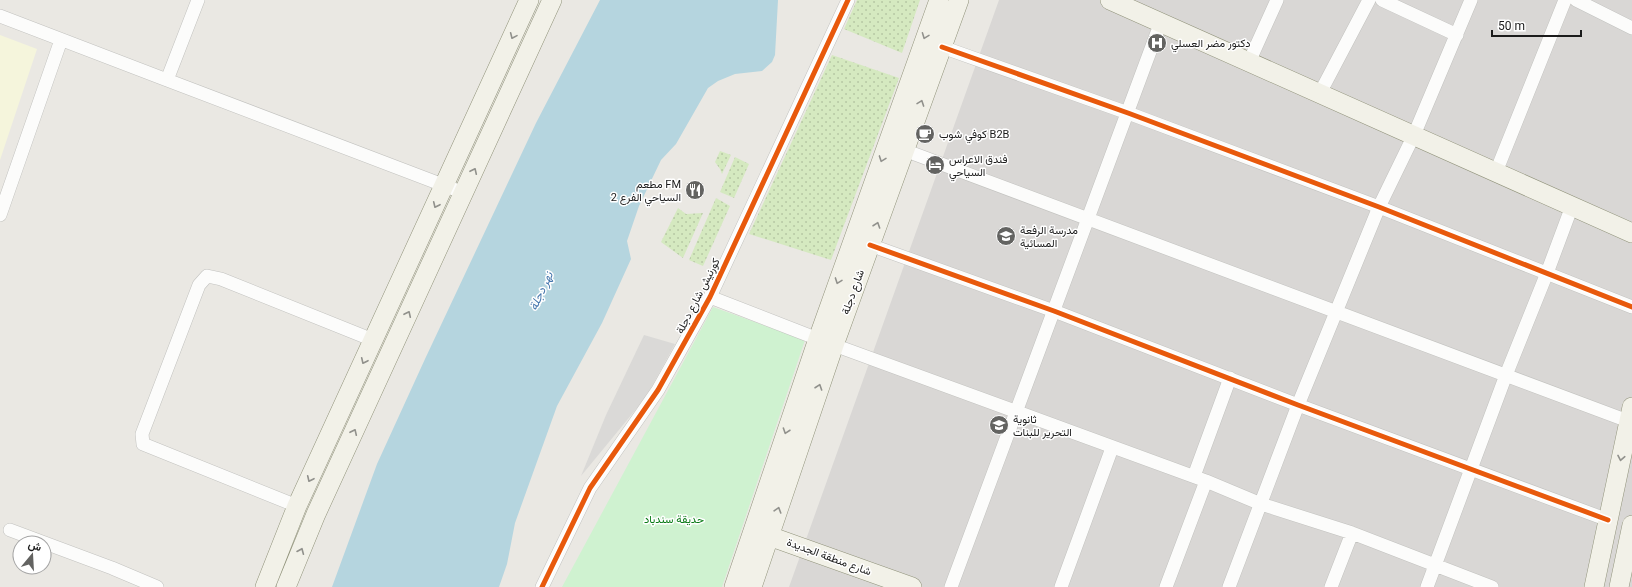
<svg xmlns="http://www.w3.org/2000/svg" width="1632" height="587" font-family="Roboto,Vazirmatn,sans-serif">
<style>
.residential{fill:#d9d7d5}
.education{fill:#f5f5dc}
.grass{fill:url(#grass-dots)}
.park{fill:#cff2d0}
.parking{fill:#dad9d7}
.water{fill:#b5d5df}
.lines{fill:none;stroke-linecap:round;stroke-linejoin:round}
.street-casing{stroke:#c2c2bf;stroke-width:14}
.secondary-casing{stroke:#91937b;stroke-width:20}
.street{stroke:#fcfcfb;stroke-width:13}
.secondary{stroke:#f2f1e8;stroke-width:19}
.cycleway-casing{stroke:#fff;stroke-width:8}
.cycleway{stroke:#e8590c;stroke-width:5}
.oneway{stroke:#91918c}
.labels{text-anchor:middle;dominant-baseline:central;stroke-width:3;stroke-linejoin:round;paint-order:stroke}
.poi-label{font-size:11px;fill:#1b1b1b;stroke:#fff;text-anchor:start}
.street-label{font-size:11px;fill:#1b1b1b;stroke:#fff}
.park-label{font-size:11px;fill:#087a14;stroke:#fff}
.water-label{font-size:12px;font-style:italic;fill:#4576ad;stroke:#fff}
</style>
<defs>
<pattern id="grass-dots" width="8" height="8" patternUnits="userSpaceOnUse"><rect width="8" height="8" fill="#d5e9c0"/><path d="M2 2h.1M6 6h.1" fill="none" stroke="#b6c7a4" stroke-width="1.8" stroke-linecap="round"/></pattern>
</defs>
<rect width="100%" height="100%" fill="#eae8e3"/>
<path class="residential" d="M999,0h633v587h-843z"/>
<path class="education" d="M0,35l37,14 -37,111z"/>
<path class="grass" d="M857,0h63l-18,53 -58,-24z
M832,55l67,23 -68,182 -82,-26z
M720,151l11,4 -9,19 -2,-5 -5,-7z
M735,157l14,7 -15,34 -14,-6z
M716,198l14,8 -27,60 -14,-6z
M678,208l8,6 17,-1 -20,45 -22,-16z"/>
<path class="park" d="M713,307l92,33 -83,247h-160z"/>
<path class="parking" d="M644,335l31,9 -29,53 -65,79 25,-61z"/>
<path class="water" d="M600,0h178l-3,55 -3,7 -10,9 -27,3 -17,7 -10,7 -32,56 -15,16 -22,46 -12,35 4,18 -29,64 -45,83 -42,117 -8,41 -8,23h-167l45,-123 48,-105 111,-236z"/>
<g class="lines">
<defs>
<path id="street" d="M198,0l-31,80 297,113
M1382,0l75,35
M1576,0l56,28
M0,16l167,64
M942,47l186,66 251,94 253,100
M1249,62l28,-62
M1320,93l49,-93
M904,150l724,271
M1496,172l69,-172
M0,215l61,-175
M870,245l184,66 244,94 310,115
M710,297l108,42
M834,345l372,136 55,23 91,29 140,54
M1194,476l36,-98
M297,506l-154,-62 -1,-10 57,-149 8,-9 14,3 152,61
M10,530l102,38 45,19
M542,587l48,-99 68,-98 52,-93 138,-297
M951,587l210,-565
M1061,587l51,-139
M1166,587l40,-106
M1229,587l69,-182 81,-198 35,-72 57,-135
M1331,587l21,-54
M1427,587l79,-212 41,-102 25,-67"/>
<path id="secondary" d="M1110,0l522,233
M769,536l143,51
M265,587l32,-81 232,-506
M286,587l30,-73 236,-514
M734,587l84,-248 121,-339
M752,587l82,-242 125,-345
M1594,587l38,-180
M1619,587l13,-62"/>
</defs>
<use href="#street" class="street-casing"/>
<use href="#secondary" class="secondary-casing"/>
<use href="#street" class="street"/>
<use href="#secondary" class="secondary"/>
<defs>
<path id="cycleway" d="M942,47l186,66 251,94 253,100
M870,245l184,66 244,94 310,115
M542,587l48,-99 68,-98 52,-93 138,-297"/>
</defs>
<use href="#cycleway" class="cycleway-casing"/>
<use href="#cycleway" class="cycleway"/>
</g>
<defs><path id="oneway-chevron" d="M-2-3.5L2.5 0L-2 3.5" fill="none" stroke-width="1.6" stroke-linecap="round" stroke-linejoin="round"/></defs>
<g class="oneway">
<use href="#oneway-chevron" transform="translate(513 36) rotate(114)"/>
<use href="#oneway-chevron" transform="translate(925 36) rotate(111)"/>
<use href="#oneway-chevron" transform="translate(921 103) rotate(-70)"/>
<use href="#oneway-chevron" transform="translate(882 159) rotate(110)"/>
<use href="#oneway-chevron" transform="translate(474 171) rotate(-65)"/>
<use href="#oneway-chevron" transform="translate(436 205) rotate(115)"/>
<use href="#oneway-chevron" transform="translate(877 225) rotate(-71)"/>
<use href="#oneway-chevron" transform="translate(838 281) rotate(110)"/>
<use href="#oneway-chevron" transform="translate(408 314) rotate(-65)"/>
<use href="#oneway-chevron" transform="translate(364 361) rotate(115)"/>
<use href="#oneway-chevron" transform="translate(819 387) rotate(-71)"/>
<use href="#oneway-chevron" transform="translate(786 431) rotate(109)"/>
<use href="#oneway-chevron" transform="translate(354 432) rotate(-65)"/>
<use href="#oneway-chevron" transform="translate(1621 458) rotate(101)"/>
<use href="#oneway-chevron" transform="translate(310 479) rotate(115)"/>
<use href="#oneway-chevron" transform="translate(778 510) rotate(-73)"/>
<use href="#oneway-chevron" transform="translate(301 551) rotate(-67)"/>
</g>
<defs>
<symbol id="hospital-disc" viewBox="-11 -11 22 22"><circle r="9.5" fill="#636361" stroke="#fff"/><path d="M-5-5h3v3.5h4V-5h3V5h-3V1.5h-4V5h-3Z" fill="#fff"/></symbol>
<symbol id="cafe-disc" viewBox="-11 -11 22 22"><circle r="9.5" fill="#636361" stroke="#fff"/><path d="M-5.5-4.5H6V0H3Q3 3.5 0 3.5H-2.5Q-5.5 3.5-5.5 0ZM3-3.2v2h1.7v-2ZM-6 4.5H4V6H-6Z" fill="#fff"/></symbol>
<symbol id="hotel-disc" viewBox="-11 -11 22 22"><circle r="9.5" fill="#636361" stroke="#fff"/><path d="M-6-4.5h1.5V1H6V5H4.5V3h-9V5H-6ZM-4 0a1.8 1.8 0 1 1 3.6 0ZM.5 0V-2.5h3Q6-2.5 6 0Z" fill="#fff"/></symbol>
<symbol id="restaurant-disc" viewBox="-11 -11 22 22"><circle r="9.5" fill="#636361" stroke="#fff"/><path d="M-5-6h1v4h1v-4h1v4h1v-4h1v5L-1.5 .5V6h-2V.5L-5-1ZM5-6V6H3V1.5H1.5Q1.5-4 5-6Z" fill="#fff"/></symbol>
<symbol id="school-disc" viewBox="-11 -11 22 22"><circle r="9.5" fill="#636361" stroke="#fff"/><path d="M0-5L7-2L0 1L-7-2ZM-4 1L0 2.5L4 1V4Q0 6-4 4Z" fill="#fff"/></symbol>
</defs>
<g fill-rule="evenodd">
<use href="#hospital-disc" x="1146" y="32" width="22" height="22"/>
<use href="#cafe-disc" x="914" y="123" width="22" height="22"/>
<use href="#hotel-disc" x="924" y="154" width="22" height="22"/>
<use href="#restaurant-disc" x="684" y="179" width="22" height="22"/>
<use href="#school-disc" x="995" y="225" width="22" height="22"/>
<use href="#school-disc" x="988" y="414" width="22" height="22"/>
</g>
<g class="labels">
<g class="poi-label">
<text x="1171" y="43">دكتور مضر العسلي</text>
<text x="939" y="134">كوفي شوب B2B</text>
<text x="949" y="159">فندق الاعراس<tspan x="949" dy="13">السياحي</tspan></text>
<text x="681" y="184" text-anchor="end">مطعم FM<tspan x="681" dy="13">السياحي الفرع 2</tspan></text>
<text x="1020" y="230">مدرسة الرفعة<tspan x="1020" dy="13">المسائية</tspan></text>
<text x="1013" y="419">ثانوية<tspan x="1013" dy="13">التحرير للبنات</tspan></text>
</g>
<g class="street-label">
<text transform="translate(853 292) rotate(-70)">شارع دجلة</text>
<text transform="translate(698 296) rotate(-63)">كورنيش شارع دجلة</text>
<text transform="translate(829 557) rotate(20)">شارع منطقة الجديدة</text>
</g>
<g class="park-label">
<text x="674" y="519">حديقة سندباد</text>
</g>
<g class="water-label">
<text transform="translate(541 291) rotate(-65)">نهر دجلة</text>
</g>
</g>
<g transform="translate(32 555) rotate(18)"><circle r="19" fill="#ffffff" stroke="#a4a4a4"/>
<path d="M0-3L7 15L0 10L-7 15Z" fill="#636361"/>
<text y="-6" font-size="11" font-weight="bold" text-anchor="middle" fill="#1b1b1b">ش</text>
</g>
<path d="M1492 30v6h89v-6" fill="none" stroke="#1b1b1b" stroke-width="2"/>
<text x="1498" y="30" font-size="12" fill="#1b1b1b" stroke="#ffffff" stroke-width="3" paint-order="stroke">50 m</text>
</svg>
